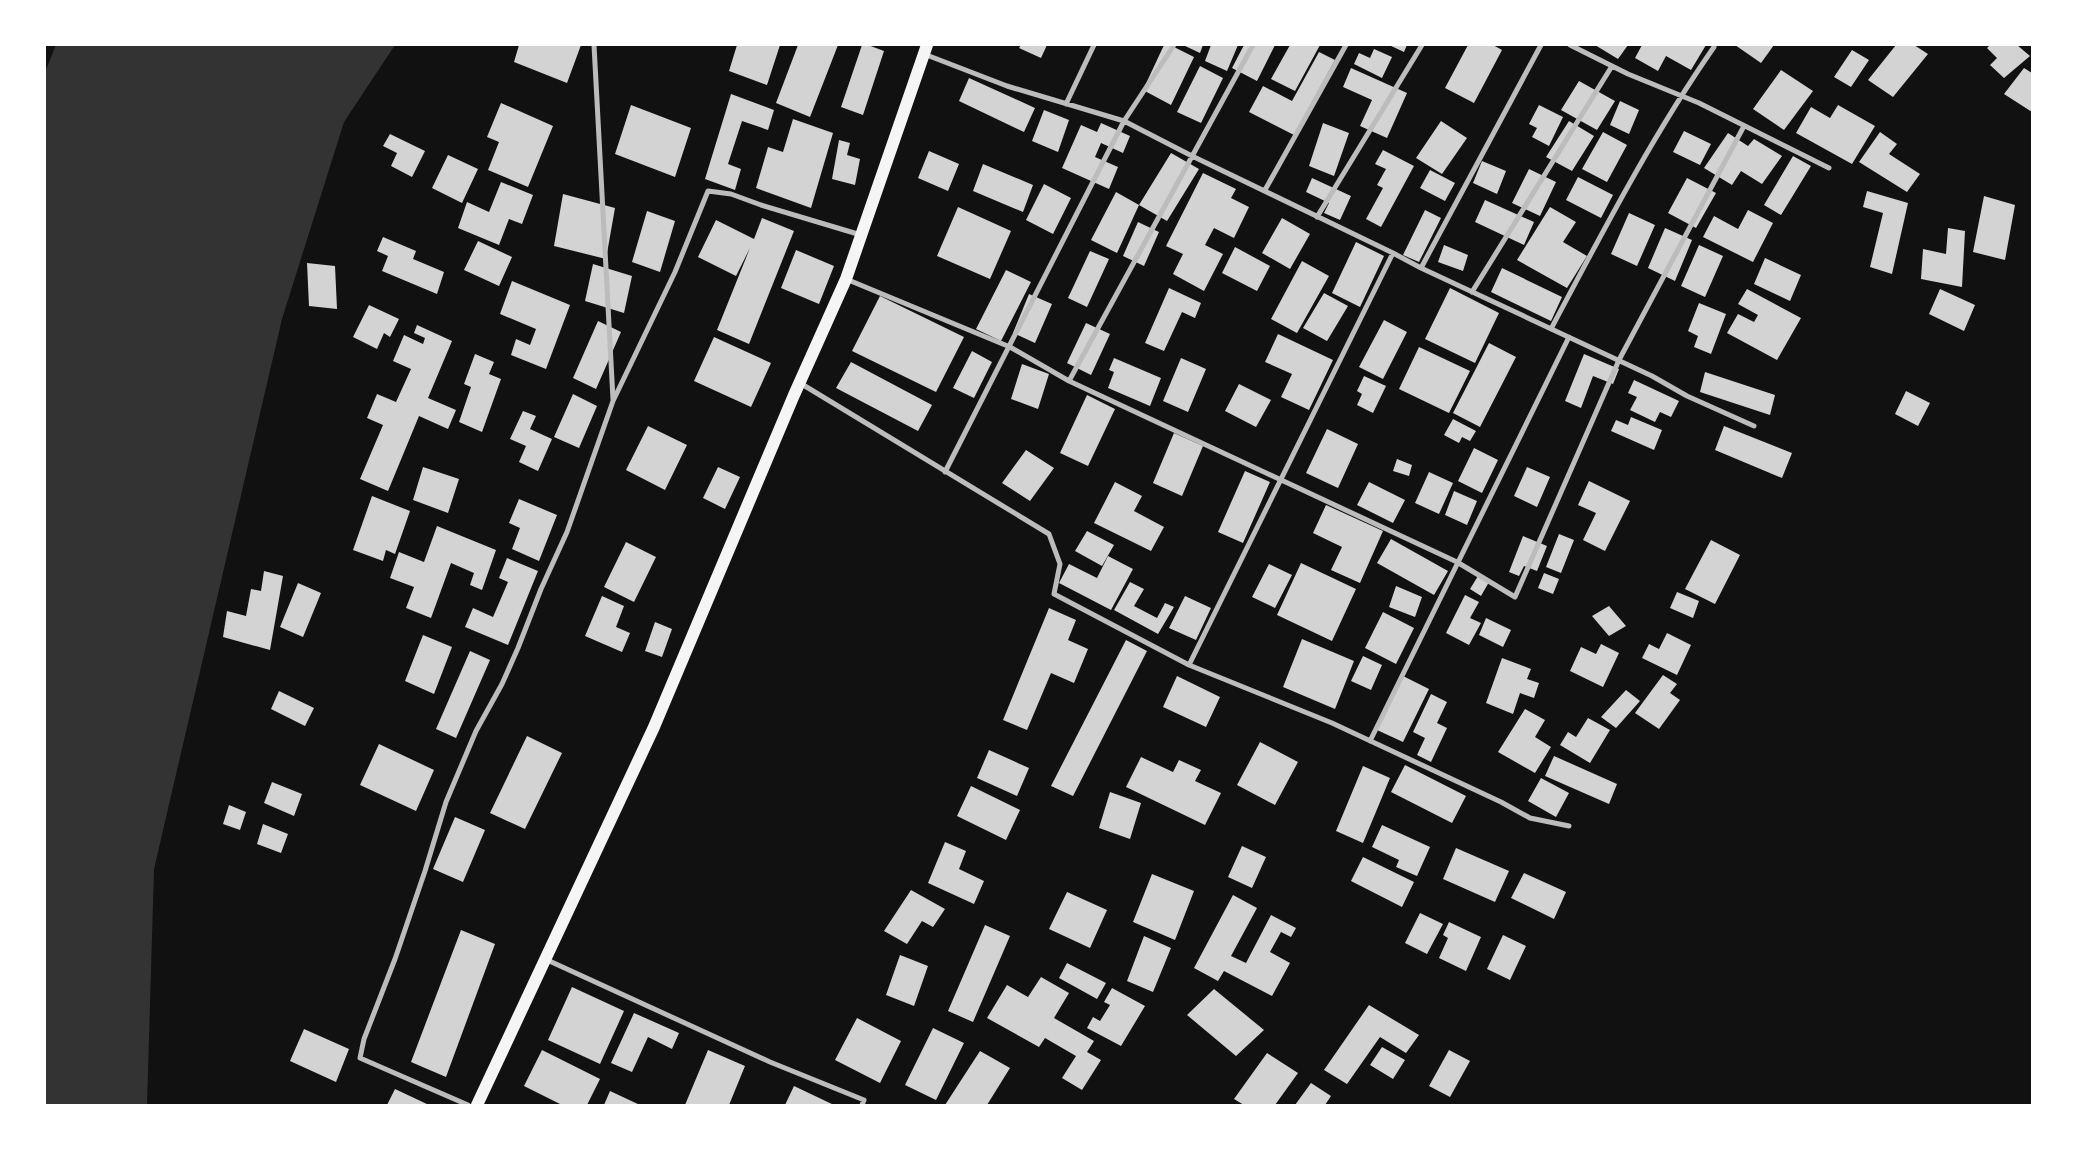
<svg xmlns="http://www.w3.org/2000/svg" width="2077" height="1150" font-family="Helvetica,sans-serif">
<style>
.water{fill:#333}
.building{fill:#d3d3d3}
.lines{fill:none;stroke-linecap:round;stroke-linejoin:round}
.minor{stroke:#bcbcbc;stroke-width:5}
.primary{stroke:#f5f5f5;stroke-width:12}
</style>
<rect width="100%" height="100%" fill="#111"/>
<path class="water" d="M56,45h339l-51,77 -62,197 -128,550 -7,236h-102v-1033z"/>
<path class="building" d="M519,45h62l-14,38 -53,-21z
M737,45h43l-13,40 -38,-14z
M798,45h40l-28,72 -34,-14z
M862,45h6l16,6 -21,64 -22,-8z
M1021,45h26l-6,13 -22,-10z
M1164,45h6l24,12 -23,48 -28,-15z
M1183,45h20l-3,8z
M1211,45h27l-11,26 -22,-10z
M1244,45h31l-18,36 -25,-13z
M1290,45h30l-25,46 -24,-12z
M1389,45h18l-3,7z
M1468,45h25l9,5 -28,53 -29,-15z
M1595,45h33l-10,14z
M1642,45h64l-15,25 -25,-14 -8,15 -23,-13z
M1735,45h39l-13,18z
M1896,45h18l14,9 -35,43 -25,-17z
M1990,45h27l13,11 -26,22 -14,-13 7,-7 -10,-10z
M1374,49l18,8 -10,21 -28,-14 5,-11 11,5z
M1852,50l17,10 -18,27 -17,-10z
M1319,52l16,8 -41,75 -45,-23 14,-26 29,15z
M1200,66l23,12 -22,45 -24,-11z
M1351,68l56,25 -20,45 -27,-12 12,-26 -29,-13z
M2024,68l8,5v39l-28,-18z
M1781,70l32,21 -29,39 -31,-21z
M969,78l66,30 -11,24 -65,-31z
M1579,81l36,20 -18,29 -36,-20z
M731,94l43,16 -6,20 -26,-9 -14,43 13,5 -6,21 -30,-11z
M1620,101l19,9 -10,24 -19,-9z
M501,103l52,23 -25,61 -40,-17 11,-28 -12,-5z
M631,105l60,23 -16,49 -60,-23z
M1539,105l24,12 -14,29 -17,-9 5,-9 -8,-4z
M1838,105l37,21 -23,38 -56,-31 15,-26 19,11z
M1044,110l25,10 -11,32 -26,-11z
M793,119l40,14 -22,75 -55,-20 12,-41 15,5z
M1441,121l26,17 -25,36 -26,-16z
M1569,121l25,15 -22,35 -26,-14z
M1101,123l29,13 -7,17 -22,-10 -6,14 23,10 -9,22 -47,-21 19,-43 16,7z
M1323,123l26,10 -15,43 -25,-10z
M1684,131l27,13 -11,21 -27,-13z
M1603,132l24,13 -20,37 -25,-13z
M1880,132l17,12 -8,10 31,20 -13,18 -48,-30z
M1728,133l20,13 6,-7 28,17 -20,28 -21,-13 -9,14 -28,-17z
M390,134l35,17 -13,26 -21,-11 6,-13 -14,-7z
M839,140l11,3 -3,12 13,4 -5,26 -23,-6z
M1383,150l31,16 -33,61 -15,-8 17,-31 -6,-3 9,-16 -11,-5z
M929,151l30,13 -11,27 -30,-13z
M1171,153l28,16 -32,52 -28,-16z
M448,155l30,14 -16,34 -30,-15z
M1793,156l18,10 -30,49 -17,-10z
M1482,161l24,10 -9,23 -24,-11z
M983,164l50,21 -10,27 -50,-21z
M1529,169l27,13 -16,34 -28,-13z
M1430,170l25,13 -10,18 -25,-13z
M1203,173l33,16 -5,9 18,9 -15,31 -20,-10 -9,17 18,9 -19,37 -31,-17 10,-20 -17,-8z
M1578,177l35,18 -12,23 -35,-18z
M1312,178l39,18 -11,24 -16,-7 5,-10 -23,-11z
M1687,178l29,15 -20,35 -28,-15z
M501,182l32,13 -11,29 -13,-5 -10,26 -41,-17 9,-26 22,10z
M1044,184l27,14 -18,36 -27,-14z
M1867,191l41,12 -16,71 -22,-7 13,-54 -20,-6z
M1116,192l23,13 -22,48 -26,-13z
M563,194l52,14 -9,51 -52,-13z
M1984,196l31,9 -10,55 -32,-8z
M1485,200l49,22 -10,23 -49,-23z
M958,207l53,24 -21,48 -53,-23z
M1550,207l26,15 -13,20 24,14 -20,32 -50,-28z
M1425,210l16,8 -22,44 -16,-7z
M1748,210l25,13 -20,39 -50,-25 11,-21 24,13z
M647,211l28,10 -15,51 -28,-10z
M1629,213l26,12 -18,41 -26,-12z
M762,218l32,13 -45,113 -32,-14 33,-82 -14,28 -38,-19 18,-37 38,19z
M1282,218l28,16 -20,35 -28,-16z
M1138,222l21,10 -15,34 -21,-10z
M1665,228l27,12 -17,41 -27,-13z
M1948,228l17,3 -3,56 -41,-8 2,-30 23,5z
M383,237l33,14 -3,8 31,13 -7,22 -55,-23 6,-15 -11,-5z
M478,241l34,16 -13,29 -35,-16z
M1356,242l28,14 -24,51 -28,-14z
M1444,245l24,10 -5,16 -25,-9z
M1699,245l24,11 -18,41 -24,-11z
M1235,247l35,19 -13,25 -35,-18z
M796,250l38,16 -15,38 -38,-16z
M1090,251l19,8 -22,48 -19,-9z
M1765,258l36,17 -11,26 -36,-17z
M1302,261l27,15 -32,57 -26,-14z
M307,263l28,3 2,43 -28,-3z
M593,264l39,12 -8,37 -39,-12z
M1502,268l60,29 -11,24 -60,-29z
M1006,270l25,12 -30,59 -25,-12z
M512,281l58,24 -24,64 -35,-14 5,-16 14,6 6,-16 -36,-15z
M1169,288l32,15 -6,15 -13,-6 -18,39 -19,-8z
M1450,288l49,25 -24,50 -50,-24z
M1747,289l54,29 -24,42 -50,-27 11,-19 16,8 4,-7 -20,-11z
M1940,289l35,16 -11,26 -35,-17z
M1324,293l24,13 -21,35 -24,-13z
M1029,294l23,10 -17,39 -22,-10z
M880,296l84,41 -28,55 -84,-41z
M1699,303l27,11 -15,40 -17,-7 4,-11 -10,-5z
M369,305l30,14 -9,18 -6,-4 -7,16 -24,-12z
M1384,320l23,12 -24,47 -24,-12z
M598,321l23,11 -25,57 -23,-11z
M1086,323l24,11 -19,41 -24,-12z
M417,325l35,16 -24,57 28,12 -8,19 -29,-13 -31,75 -28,-12 23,-54 -16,-7 10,-24 19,8 15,-33 -18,-8 11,-26 19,9 2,-6 -11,-5z
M1278,334l55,26 -24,50 -28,-13 11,-23 -27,-12z
M714,337l57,26 -20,44 -57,-26z
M1489,343l27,14 -36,70 -27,-14z
M1419,347l51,24 -21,42 -50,-24z
M972,351l20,11 -18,36 -21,-10z
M475,354l19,8 -5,12 12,5 -19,53 -23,-10 12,-35 -7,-3z
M1584,354l35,15 -6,15 -20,-8 -12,32 -16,-7z
M1114,358l47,20 -11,28 -42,-18 6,-16 -5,-2z
M1181,358l25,11 -18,43 -25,-11z
M851,362l81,43 -14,26 -82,-43z
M1022,364l27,10 -11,35 -27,-10z
M1705,372l70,23 -5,20 -70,-23z
M1364,376l22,10 -13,27 -16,-8 5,-11 -5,-3z
M1634,380l45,21 -8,16 -11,-5 -5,10 -25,-12 7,-13 -9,-4z
M1239,384l32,16 -15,27 -31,-16z
M1906,391l24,12 -12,23 -23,-12z
M573,394l24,12 -18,42 -25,-11z
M1087,395l28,14 -27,57 -28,-13z
M523,411l13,5 -6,13 22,10 -14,32 -19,-9 7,-16 -16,-7z
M1631,417l31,13 -8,20 -43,-19 5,-11 12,5z
M1453,419l23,12 -6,10 -8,-4 -3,6 -15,-8z
M648,426l39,19 -22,45 -39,-20z
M1724,426l68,27 -10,25 -67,-28z
M1327,429l31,15 -20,44 -32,-15z
M1174,433l29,13 -21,50 -29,-13z
M1474,448l24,12 -16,33 -24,-12z
M1026,450l28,18 -24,33 -28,-18z
M1397,459l15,6 -3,11 -16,-5z
M423,467l36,12 -11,34 -35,-13z
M718,467l22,10 -15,32 -22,-11z
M1527,467l23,10 -13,30 -23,-11z
M1245,471l25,11 -27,61 -25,-11z
M1429,472l24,11 -14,31 -24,-11z
M1589,481l41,20 -25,50 -22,-11 13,-27 -18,-8z
M1115,482l27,14 -8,15 30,16 -13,24 -57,-28z
M1369,482l36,18 -12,23 -36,-18z
M1454,491l23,10 -10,24 -22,-10z
M372,496l38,15 -15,43 -9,-4 -3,11 -30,-11z
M519,499l38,16 -18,46 -27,-12 8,-21 -11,-5z
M1326,505l57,26 -23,52 -29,-13 11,-23 -29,-14z
M437,526l59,24 -14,40 -12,-5 4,-12 -23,-10 -20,55 -25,-10 8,-21 -24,-9 9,-26 25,10z
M1087,531l27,14 -12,21 -27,-15z
M1559,534l15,6 -13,33 -15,-6z
M1523,536l24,10 -10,25 -13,-5 -5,10 -10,-4z
M1391,539l57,32 -14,24 -57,-32z
M1711,540l29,15 -25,49 -30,-15z
M626,542l30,15 -22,45 -30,-15z
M1108,556l25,13 -22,41 -52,-27 10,-19 28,14z
M507,558l31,13 -30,74 -43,-18 8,-19 20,9 15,-35 -9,-4z
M1301,563l55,26 -24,52 -55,-26z
M1269,564l23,11 -17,33 -23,-11z
M264,571l19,5 -13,74 -47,-13 4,-26 19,5 5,-27 10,2z
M1544,573l15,6 -6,15 -15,-6z
M1478,576l11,6 -8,14 -11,-7z
M1130,582l14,7 -10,17 23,12 8,-15 9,4 -16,27 -44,-24z
M298,583l23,10 -18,44 -23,-10z
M1396,586l26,11 -7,20 -26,-10z
M1677,592l22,9 -6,17 -23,-10z
M1465,595l14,7 -9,16 11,5 -12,22 -23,-12z
M602,596l22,10 -8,21 14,6 -8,19 -37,-16z
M1185,596l26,12 -15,32 -27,-12z
M1609,606l17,20 -17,10 -17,-20z
M1049,608l27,12 -8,20 20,9 -14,34 -23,-10 -24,57 -24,-10z
M1383,612l31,16 -18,36 -31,-16z
M1486,618l25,12 -8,17 -24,-12z
M655,622l17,7 -10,28 -17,-6z
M1667,633l24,12 -14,30 -35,-17 7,-14 10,5z
M423,635l29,12 -18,47 -29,-13z
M1302,639l52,22 -19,48 -52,-22z
M1126,640l21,11 -74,145 -22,-10z
M1601,644l18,9 -16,34 -33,-16 11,-24 15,7z
M470,651l20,9 -34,78 -20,-9z
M1363,656l19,9 -11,25 -20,-9z
M1502,658l29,11 -4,10 12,4 -5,15 -14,-5 -7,21 -27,-11z
M1663,675l14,9 -7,9 10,7 -21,29 -24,-16z
M1177,676l43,21 -14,30 -43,-20z
M1403,676l26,13 -26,53 -26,-12z
M1626,690l14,11 -24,27 -15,-11z
M279,691l35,17 -9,18 -34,-17z
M1431,694l16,8 -10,21 10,5 -16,34 -14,-7 8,-17 -12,-6z
M1525,709l20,11 -10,17 16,10 -16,26 -37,-21z
M1588,718l22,12 -20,33 -30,-18 8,-13 8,5z
M527,736l35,17 -37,76 -35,-16z
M1260,742l38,20 -23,43 -38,-20z
M379,744l55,26 -18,41 -56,-26z
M989,750l40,18 -12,28 -40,-18z
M1554,756l63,28 -8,20 -64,-28z
M1141,757l32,15 6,-12 22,10 -6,11 26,12 -16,32 -79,-38z
M1405,765l61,31 -14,27 -61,-31z
M1363,766l27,12 -27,65 -27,-12z
M1541,778l28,15 -13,24 -28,-16z
M272,782l30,12 -8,22 -30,-13z
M971,786l49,24 -14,30 -49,-24z
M1110,792l31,11 -11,36 -31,-11z
M229,805l17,7 -6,18 -17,-6z
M455,817l30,13 -22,52 -30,-13z
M263,824l25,10 -7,19 -24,-9z
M1382,825l48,22 -13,29 -21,-9 3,-7 -27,-13z
M945,842l21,9 -7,18 25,12 -10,23 -46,-21z
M1242,846l24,11 -14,31 -24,-11z
M1456,848l53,23 -14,31 -52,-23z
M1363,857l51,25 -12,25 -51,-26z
M1524,873l42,19 -12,27 -43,-21z
M1152,874l42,17 -19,49 -42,-18z
M911,890l34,19 -12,18 -11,-6 -15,23 -23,-13z
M1067,892l40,18 -17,38 -41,-19z
M1233,895l24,13 -26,48 15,7 25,-48 25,13 -5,9 -10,-5 -11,20 20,11 -18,33 -48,-25 -6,10 -24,-13z
M1420,913l23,11 -16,30 -22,-11z
M1449,922l32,15 -15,34 -27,-13 9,-20 -5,-3z
M985,925l25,11 -37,86 -25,-11z
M461,930l34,14 -49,133 -35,-15z
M1503,935l23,11 -16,34 -23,-11z
M1144,936l27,12 -18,44 -26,-11z
M900,955l28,11 -14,40 -28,-11z
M1067,963l39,20 -9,16 -38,-21z
M1041,977l28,16 -15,25 40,23 -7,11 14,8 -19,30 -20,-12 14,-22 -31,-18 -6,9 -52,-29 20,-33 21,12z
M572,987l52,24 -24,53 -52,-24z
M1112,988l33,18 -24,40 -34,-18 6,-11 7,4 10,-16 -6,-3z
M1214,989l50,41 -28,26 -49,-41z
M1369,1005l50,30 -13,18 -26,-16 -33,47 -23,-14z
M634,1013l45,20 -7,16 -24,-12 -16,35 -21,-9z
M857,1018l44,23 -21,42 -45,-23z
M933,1028l31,15 -28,57 -31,-15z
M304,1029l45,20 -13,33 -46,-21z
M1382,1047l23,13 -12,19 -23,-14z
M542,1050l58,29 -13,26h-25l-38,-19z
M708,1050l37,16 -16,39h-44z
M1449,1050l21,11 -20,36 -21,-11z
M980,1051l30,17 -23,37h-42z
M1267,1053l31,20 -23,32h-31l-10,-6z
M1311,1083l20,13 -6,9h-30z
M794,1086l40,19h-49z
M395,1089l34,16h-42z
M610,1091l30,14h-36z"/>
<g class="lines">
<path class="minor" d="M594,45l19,354
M1570,45l58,29 71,29 130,65
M924,54l83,32 117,35 68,35 201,97 28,15 231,108 35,20 67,30
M1066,104l28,-59
M1265,190l81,-145
M1317,217l105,-172
M1421,268l120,-223
M846,279l164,68 59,34 388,181 58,35 104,-237 125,-234
M1472,292l140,-226
M1551,329c51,-96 101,-193 163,-282
M1069,381l184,-336
M800,383l249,151 11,30 -6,30 135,71 143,58 169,79 29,16 39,8
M945,472l179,-351 50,-76
M1189,665l204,-412
M1370,741l199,-404
M545,959l225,103 94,38 -2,5
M468,1105l-108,-47 4,-19 31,-80 30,-88 21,-69 30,-71 26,-47 16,-36 23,-59 26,-57 46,-131 62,-129 33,-81 23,3 30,11 100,30"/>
<path class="primary" d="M477,1105l177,-378 140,-332 52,-116 81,-234"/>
</g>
<rect width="2077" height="1150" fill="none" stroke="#ffffff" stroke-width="92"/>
</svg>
